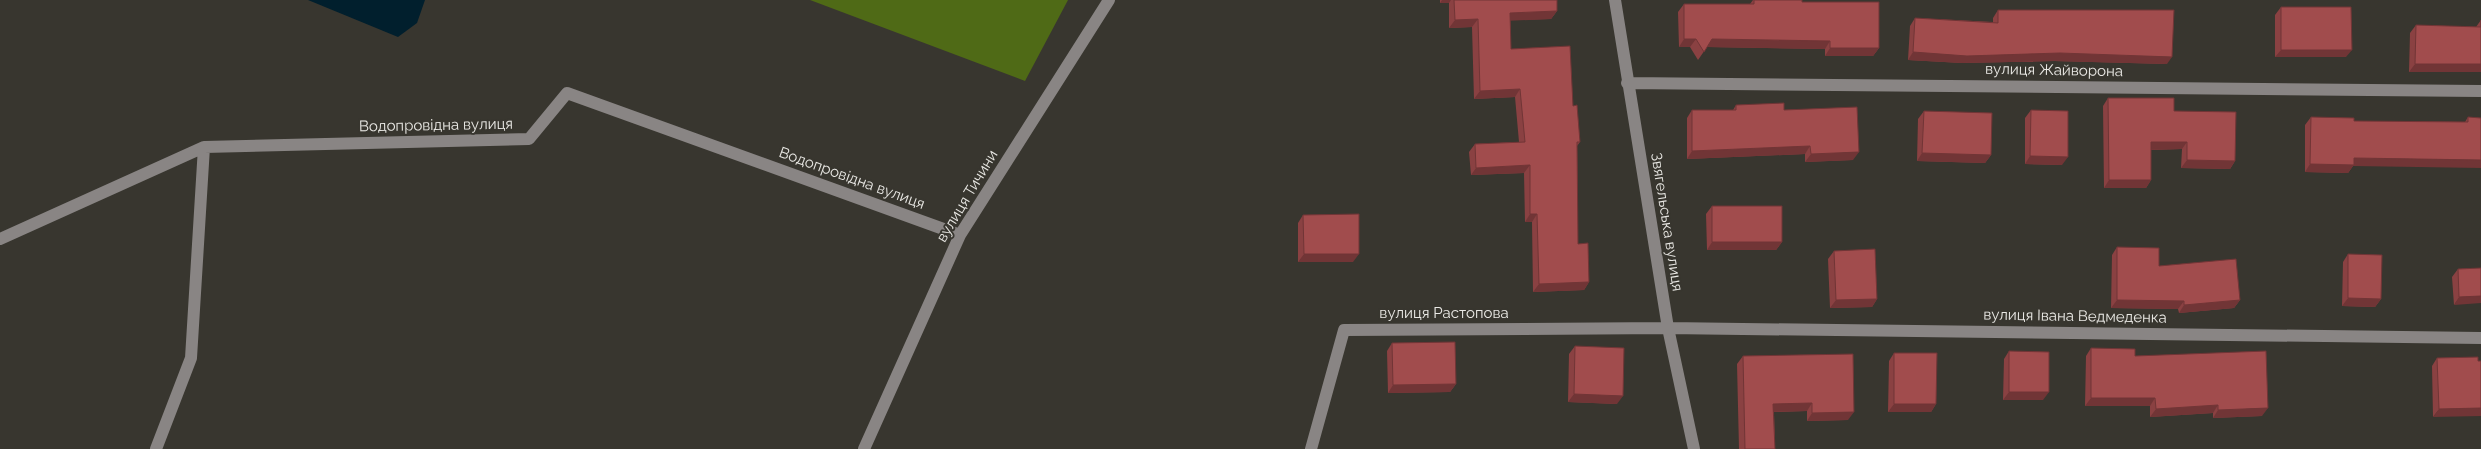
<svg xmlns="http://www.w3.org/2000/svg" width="2481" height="449" font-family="Raleway,sans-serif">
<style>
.forest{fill:#4f6a16}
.water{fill:#011f2d}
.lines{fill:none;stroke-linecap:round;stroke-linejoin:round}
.minor{stroke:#898584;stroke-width:12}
.wall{fill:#8a4142}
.shaded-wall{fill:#713536}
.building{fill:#a14c4d;stroke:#713536}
.labels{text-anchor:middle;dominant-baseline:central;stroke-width:4;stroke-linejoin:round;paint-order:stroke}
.street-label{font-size:15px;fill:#eae9e5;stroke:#38362f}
</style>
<rect width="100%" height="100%" fill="#38362f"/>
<path class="forest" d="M810,0h258l-43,81z"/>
<path class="water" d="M308,0h117l-8,23 -19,14z"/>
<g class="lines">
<path class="minor" d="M1615,0l53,328 26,121
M1627,83l854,8
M0,239l204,-92
M156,449l35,-91 13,-211 325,-8 38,-46 393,142
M864,449l96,-214 149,-235
M1311,449l33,-119 324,-2 813,10"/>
</g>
<path class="wall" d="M1440,0h117v11l-6,8 -41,1 1,29 62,57 7,36 -3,4 1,98 11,38 -5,8 -51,2 -1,-70h-7l-1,-49 -53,2 -2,-23 6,-8 44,-2 -4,-45 -41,2 -2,-72 -23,1v-25h-9z
M1753,0h49v2l77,46 -6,8h-48v-7l-118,-2 -9,13 -8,-13h-11l-1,-35 6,-8h66z
M2281,7l65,50h-71v-42z
M1998,10l169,54 -113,-3 -92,2 -54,-3 2,-34 5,-8 78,4v-4z
M2481,20v52h-72l1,-39 6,-8 60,2z
M2108,98l66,13 61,50 -5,8 -49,-1 1,-19 -31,1v30l-5,8h-42l-1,-82z
M1736,105l48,5 69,50 -48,2v-8l-118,5v-41l5,-8h41z
M2031,110l31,55 -37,-1v-46z
M1924,111l67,44 -6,8 -68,-2 1,-42z
M2311,117l43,4 111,1 3,-5 13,1 -128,48 -5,7 -43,-1v-47z
M1712,206l70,36 -6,8h-69l-1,-36z
M1303,215l50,47h-55v-39z
M2117,247l42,19 81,34 -6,8 -55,5 -1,-4 -67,-1 1,-53z
M1834,251l43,48 -5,8 -42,1 -2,-49z
M2348,254l33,45 -6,8 -33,-1 1,-44z
M2481,268l-27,37 -2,-28 6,-8z
M1392,343l64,41 -6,8 -62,1 -1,-42z
M1575,346l42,58 -49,-2 1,-48z
M2091,348l44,8 127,60 -49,2v-5l-63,4v-11h-65l1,-50z
M2009,351l34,49h-40l1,-41z
M1894,353l42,51 -5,8h-43l1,-51z
M1743,356l105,64 -41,1v-10l-33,1 1,37h-36l-2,-85z
M2437,358l41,3 -45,56 -1,-51z"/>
<path class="shaded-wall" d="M1442,0h9l-2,3h-9z
M1557,11l-6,8 -47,2 6,-8z
M1478,19l-6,8 -23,1 6,-8z
M1684,39h12l-6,8h-11z
M1712,39l118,2 -5,8 -118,-2z
M1830,48h49l-6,8h-48z
M2281,50h71l-6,7h-71z
M1913,52l147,1 112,4 -5,7 -113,-3 -92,2 -54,-3z
M2415,64h66v8h-72z
M1520,89l-5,8 -41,2 6,-8z
M2151,142h36l-5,7 -37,1z
M1810,146l-5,8 -118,5 5,-8z
M1859,152l-6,8 -48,2 6,-8z
M1922,153l69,2 -6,8 -68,-2z
M2030,156l38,1 -6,8 -37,-1z
M2354,158l127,2v8l-128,-2 -5,7 -43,-1 5,-8z
M2187,160l48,1 -5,8 -49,-1z
M1530,165l-6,8 -53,2 5,-7z
M2109,180h42l-5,8h-42z
M1530,214h7l-5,8h-7z
M1712,242h70l-6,8h-69z
M1304,254h55l-6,8h-55z
M1589,282l-5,8 -51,2 6,-8z
M2481,296v7l-27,2 5,-8z
M2348,298l33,1 -6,8 -33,-1z
M1877,299l-5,8 -42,1 6,-8z
M2117,300l67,1 -6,8 -67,-1z
M2240,300l-6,8 -55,5 5,-8z
M1456,384l-6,8 -62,1 5,-8z
M2009,392h40l-6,8h-40z
M1574,394l49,2 -6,8 -49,-2z
M2091,398h64l-5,8h-65z
M1812,403l-5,8 -39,1 5,-8z
M1894,404h42l-5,8h-43z
M2218,405l-5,8 -63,4 6,-8z
M2268,408l-6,8 -49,2 5,-8z
M2481,408v8l-48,1 6,-8z
M1854,412l-6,8 -41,1 5,-8z"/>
<path class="building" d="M1454,0h103v11l-47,2 1,36 59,-3 3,60 4,-1 3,37h-3l1,102 10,-1 1,39 -50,2 -2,-70h-7v-49l-54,3 -1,-24 50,-2 -5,-53 -40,2 -2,-72 -23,1z
M1754,0h48v2h77v46h-49v-7l-118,-2 -8,13 -8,-13h-12v-35h70z
M2281,7h70l1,43h-71z
M1998,10h176l-2,47 -112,-4 -93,3 -54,-4 2,-34 83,5z
M2481,20v44h-66l1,-39 65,2z
M2108,98h66v13l62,1 -1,49 -48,-1v-18h-36v38h-42z
M1784,103v7l73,-3 2,45 -48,2 -1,-8 -118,5v-41h44v-5z
M2031,110l37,1v46l-38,-1z
M1924,111l68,2 -1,42 -69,-2z
M2311,117l43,1v3l114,1v-5l13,1v42l-127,-2v7l-44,-1z
M1712,206h70v36h-70z
M1359,214v40h-55l-1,-39z
M2117,247l42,1v18l77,-7 4,41 -56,5v-4l-67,-1z
M1875,249l2,50 -41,1 -2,-49z
M2348,254l34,1 -1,44 -33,-1z
M2481,268v28l-22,1 -1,-28z
M1455,342l1,42 -63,1 -1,-42z
M1575,346l49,2 -1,48 -49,-2z
M2091,348l44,1v7l131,-5 2,57 -50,2v-5l-62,4 -1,-11h-64z
M2009,351l40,1v40h-40z
M1894,353h43l-1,51h-42z
M1853,354l1,58 -42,1v-10l-39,1 2,45h-30l-2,-93z
M2478,357v4h3v47l-42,1 -2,-51z"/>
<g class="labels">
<g class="street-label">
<text transform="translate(2054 70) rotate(1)">вулиця Жайворона</text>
<text transform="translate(436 125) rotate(-1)">Водопровідна вулиця</text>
<text transform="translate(852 178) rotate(20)">Водопровідна вулиця</text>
<text transform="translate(967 196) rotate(-59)">вулиця Тичини</text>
<text transform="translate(1667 222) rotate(81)">Звягельська вулиця</text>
<text x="1444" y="313">вулиця Растопова</text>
<text transform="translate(2075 316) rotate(1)">вулиця Івана Ведмеденка</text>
</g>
</g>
</svg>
